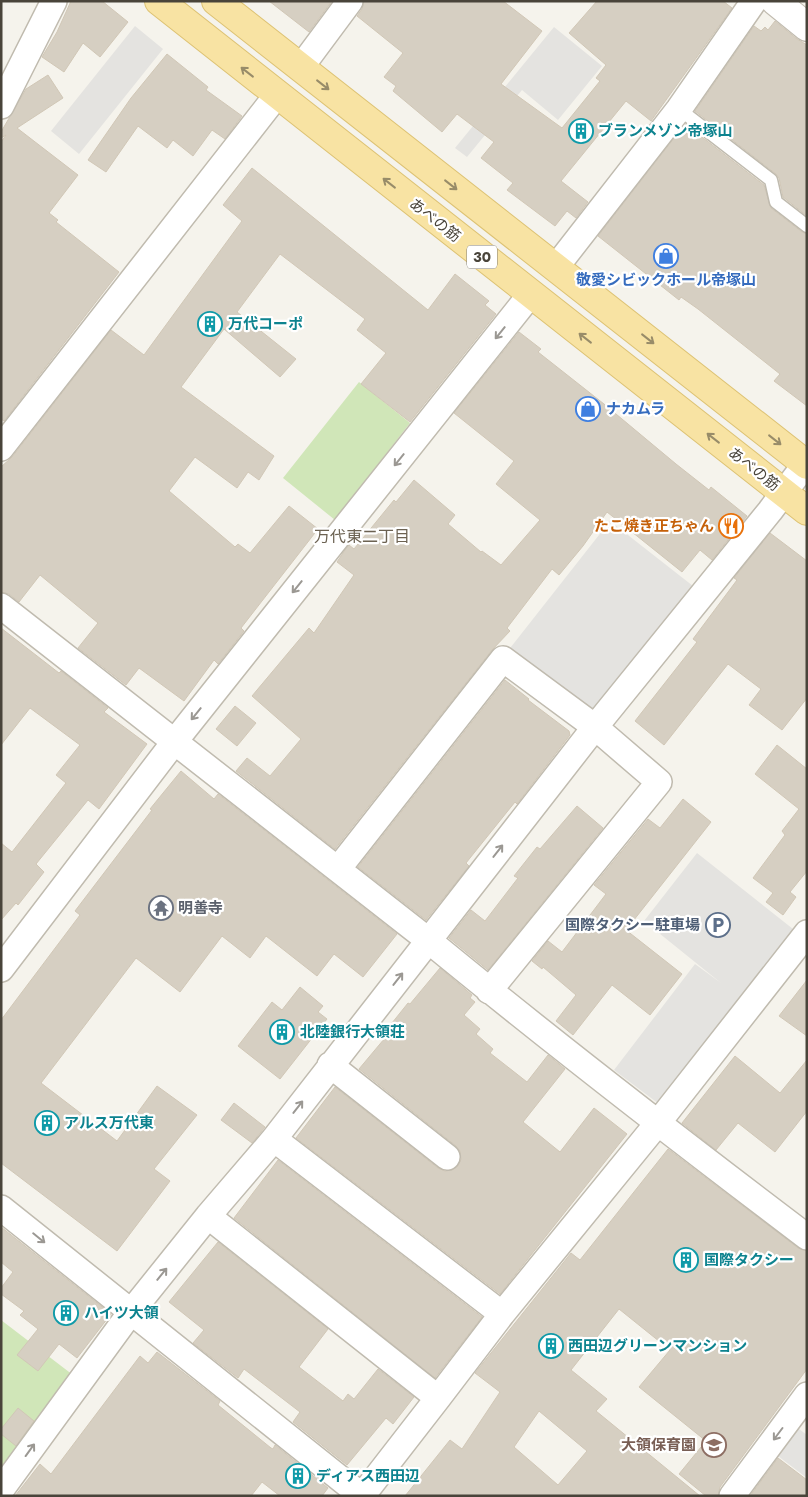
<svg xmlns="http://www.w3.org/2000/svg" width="808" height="1497" font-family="Jost,'Noto Sans JP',sans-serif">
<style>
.green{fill:#d0e6b8}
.parking{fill:#e4e3e0}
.building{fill:#d6cfc2;stroke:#d1c7b6;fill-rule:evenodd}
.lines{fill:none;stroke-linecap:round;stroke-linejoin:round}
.service-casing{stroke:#c0bbaf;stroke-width:15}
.minor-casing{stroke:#c0bbaf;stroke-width:28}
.tertiary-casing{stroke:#c0bbaf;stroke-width:30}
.primary-casing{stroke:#ddc273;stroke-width:30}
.service{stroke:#fff;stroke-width:12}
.minor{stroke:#fff;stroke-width:25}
.tertiary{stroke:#fff;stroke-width:28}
.primary{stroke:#f8e3a3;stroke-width:28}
.oneway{stroke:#988c69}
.oneway2{stroke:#9b9893}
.labels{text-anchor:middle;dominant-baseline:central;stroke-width:4.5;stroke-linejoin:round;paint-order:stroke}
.shield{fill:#fff;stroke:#807c75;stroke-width:1}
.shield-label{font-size:14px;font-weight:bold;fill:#49443a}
.culture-label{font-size:15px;font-weight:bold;fill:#0d838f;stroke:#fff;text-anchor:start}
.street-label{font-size:15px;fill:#49443a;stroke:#fff}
.shop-label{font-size:15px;font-weight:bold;fill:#366cbe;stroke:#fff}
.food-label{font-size:15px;font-weight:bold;fill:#c56008;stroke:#fff;text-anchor:end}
.worship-label{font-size:15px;font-weight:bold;fill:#5b616d;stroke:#fff;text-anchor:start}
.service-label{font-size:15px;font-weight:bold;fill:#4e5e75;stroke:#fff;text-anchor:end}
.education-label{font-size:15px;font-weight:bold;fill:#785e54;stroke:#fff;text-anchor:end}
.neighbourhood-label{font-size:16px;fill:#6c6252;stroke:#fff}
</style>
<rect width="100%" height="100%" fill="#f5f3ec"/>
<path class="green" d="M359,382l51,41 -75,97 -52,-42z
M1,1320l72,55 -72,93z"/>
<path class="parking" d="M135,26l28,23 -84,105 -28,-23z
M554,27l48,39 -44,54 -36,-30 -55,67 -12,-9z
M610,521l83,65 -101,131 -85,-65z
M697,853l96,76 -134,175 -45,-34 81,-106 26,19 -77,-62z
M799,1429l8,6v43l-29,-22z"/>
<path class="building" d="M71,1h31l26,21 -28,35 -17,-14 -19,29 -22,-15 15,-25z
M269,1h63l-23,31z
M364,1h139l39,30 -41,53 61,44 38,-47 -4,-3 10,-13 -37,-32 28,-32h126l9,7 -81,113 -25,-20 -65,80 27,21 -12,16 -9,-7 -12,15 -48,-36 6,-7 -32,-25 13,-16 -37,-28 -15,18 -49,-41 3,-5 -12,-9 19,-24 -46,-37 5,-7z
M775,21l22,18 10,6v171l-24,-19 -4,-19 -3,-4 -81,-63 59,-85 7,5 4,-4 3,3z
M167,54l41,33 -2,3 36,26 -17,23 -13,-9 -19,26 -20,-16 -6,8 -29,-22 -32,46 -18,-12 43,-62z
M48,75l15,23 -46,30 61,47 -29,38 9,7 -2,2 63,50 -115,149 -3,-2v-277l5,-7 -5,3v-6l25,-43z
M685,124l79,61 7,23 31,24 5,2v172l-33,-25 6,-7 -82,-65 -17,-12 -2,3 -81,-64z
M252,168l176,142 27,-36 34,27 -4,4 11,9 -86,108 -49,-38 25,-31 -29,-23 8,-11 -85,-65 -43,58 59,47 -16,18 -56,-48 -43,58 93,69 -15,24 -11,-8 -11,16 -42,-31 -26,34 66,56 3,-3 12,9 39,-47 29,23 -77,99 3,3 -26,33 -4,-4 -30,41 -45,-33 -13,17 -48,-37 20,-25 -58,-48 -21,27 -10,-8 -8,-2v-125l11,-10 99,-127 33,25 98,-134 -19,-16z
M519,332l22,17 -3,3 66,52 72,60 33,26 2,-3 36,29 -35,44 -12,-10 -18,22 -75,-60 -24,34 -24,29 -7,-6 -45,59 3,3 -18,19 -157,199 -99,-78 11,-13 23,18 31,-37 -49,-43 57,-68 5,5 40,-58 -17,-13 8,-12 4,-5 5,4 40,-49 2,2 18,-22 41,35 -7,9 33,28 1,-1 19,14 39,-45 -44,-36 18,-23 -60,-48z
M770,533l37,28v137l-25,32 -33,-25 12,-16 -33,-25 -64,81 -29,-24 62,-79 -4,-3 44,-59 -3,-2z
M1,628l58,45 2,-2 47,37 -4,4 43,32 -48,65 -11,-9 -52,64 8,8 -26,33 -2,-2 -15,17v-77l11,9 54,-69 -10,-8 24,-30 -50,-37 -29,37z
M505,680l24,19 -1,1 41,31 1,4 -53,69 -2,-2 -49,61 3,3 -43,54 -68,-53z
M235,706l21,17 -19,23 -21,-17z
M777,745l30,24v102l-17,21 6,5 -13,18 -17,-13 7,-9 -20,-15 32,-43 -3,-4 17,-22 -44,-35z
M181,771l33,28 4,-5 179,140 -34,43 -29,-23 -17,22 -51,-40 -16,22 -28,-22 -42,56 -44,-34 -95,125 76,58 40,-55 40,29 -43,54 16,12 -53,70 -116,-88v-143l79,-105 -5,-4 77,-101 -2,-1z
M683,799l28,23 -85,108 56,44 -32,41 -38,-30 -39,50 -17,-14 20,-26 -33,-28 -1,2 -10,-8 16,-20 14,11 44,-58 -12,-9 54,-66 12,9z
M577,806l26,22 -115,142 -39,-32 22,-28 14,11 33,-43 -4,-2 23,-29 3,2z
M440,968l32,27 -2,3 5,4 -11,13 16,14 -4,5 17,15 -3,4 37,29 21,-27 17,14 -42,53 37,30 34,-44 33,26 -127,160 -204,-156 39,-51 103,81 7,3 7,-1 6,-4 3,-7 -1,-8 -4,-5 -97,-77 36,-43 -3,-3 16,-20 2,1z
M807,980v56l-28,-20z
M300,987l23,19 -5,6 9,7 -47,60 -42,-33 34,-44 10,8z
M735,1056l45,37 27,-33v51l-32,41 -37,-29 -22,27 -34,-27z
M234,1103l31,24 -13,16 -31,-23z
M668,1149l130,99 9,3v118l-87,118 -2,9h-12l-27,-22 27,-33 -67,-54 31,-37 -51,-41 -48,61 36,29 -11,12 104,85h-295l45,-56 12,9 38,-57 -25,-19 96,-120 9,7zM539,1411l48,40 -29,34 -44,-38z
M278,1160l204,157 -47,61 -201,-160z
M1,1227l110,87 -34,44 -18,-14 -21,27 -21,-16 21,-26 -18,-14 4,-4 -23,-17v-6l12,-16 -12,-10z
M218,1242l110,87 -29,38 44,34 5,-7 6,5 24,-30 36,28 -21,27 -7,-6 -39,47 -54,-43 7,-10 -56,-43 -6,9 -45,-35 11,-13 -35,-28z
M157,1352l63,49 -2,4 53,43 2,1 2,-4 53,43 -6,8h-42l-18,-14 -11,14h-236l25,-32 11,10 89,-118 8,7z
M18,1408l16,13 -18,25 -15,-12v-5z
M778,1458l29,22v16h-57z"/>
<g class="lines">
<defs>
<path id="service" d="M679,109l92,71 5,22 31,24"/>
<path id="minor" d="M301,67l49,-66
M1,106l53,-105
M556,267l123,-158 75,-108
M1,448l276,-353
M1,606l427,334c124,102 251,200 379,297
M338,869l165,-210 92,68 64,55 -170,209
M1,969l174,-228 355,-446
M330,1065l117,92
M274,1139l228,175
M1,1208l361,288
M208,1216l230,182
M1,1490l130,-178 77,-96 66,-77 321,-412 175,-216 37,-49
M362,1496l76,-98 64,-84 155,-190 150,-191
M732,1496l75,-101"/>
<path id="tertiary" d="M775,1l32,26"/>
<path id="primary" d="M159,1l648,510
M216,1l591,464"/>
</defs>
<use href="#service" class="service-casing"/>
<use href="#minor" class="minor-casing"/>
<use href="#tertiary" class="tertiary-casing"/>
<use href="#primary" class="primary-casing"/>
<use href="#service" class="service"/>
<use href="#minor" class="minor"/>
<use href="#tertiary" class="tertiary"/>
<use href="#primary" class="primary"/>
</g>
<defs><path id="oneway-shaft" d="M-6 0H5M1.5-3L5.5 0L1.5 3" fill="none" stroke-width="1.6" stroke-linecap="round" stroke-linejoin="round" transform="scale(1.25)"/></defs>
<g class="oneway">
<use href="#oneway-shaft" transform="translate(247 72) rotate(-142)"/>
<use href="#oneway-shaft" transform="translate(323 85) rotate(38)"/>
<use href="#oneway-shaft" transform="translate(389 183) rotate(-142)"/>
<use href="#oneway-shaft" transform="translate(451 185) rotate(38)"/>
<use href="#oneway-shaft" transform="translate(585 338) rotate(-142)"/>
<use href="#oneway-shaft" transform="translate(648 339) rotate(38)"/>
<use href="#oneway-shaft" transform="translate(713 438) rotate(-142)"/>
<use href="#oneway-shaft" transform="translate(775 440) rotate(38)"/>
</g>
<g class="oneway2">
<use href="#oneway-shaft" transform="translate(500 333) rotate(129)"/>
<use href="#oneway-shaft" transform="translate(399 460) rotate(129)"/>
<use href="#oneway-shaft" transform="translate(297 587) rotate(129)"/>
<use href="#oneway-shaft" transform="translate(196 714) rotate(129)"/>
<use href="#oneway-shaft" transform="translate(498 851) rotate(-52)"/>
<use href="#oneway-shaft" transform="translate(398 979) rotate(-52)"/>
<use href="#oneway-shaft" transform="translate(298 1107) rotate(-52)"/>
<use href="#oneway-shaft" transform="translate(39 1238) rotate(39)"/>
<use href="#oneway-shaft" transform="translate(162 1274) rotate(-51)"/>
<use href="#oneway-shaft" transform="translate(778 1434) rotate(127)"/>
<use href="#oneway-shaft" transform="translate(30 1450) rotate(-54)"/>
</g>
<defs>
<symbol id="building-ring" viewBox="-11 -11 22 22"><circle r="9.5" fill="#fff" stroke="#0f9aa8" stroke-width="1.5"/><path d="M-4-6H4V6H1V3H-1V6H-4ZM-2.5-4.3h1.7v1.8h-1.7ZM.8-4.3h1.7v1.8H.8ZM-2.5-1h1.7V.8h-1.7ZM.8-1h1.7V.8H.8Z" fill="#0f9aa8"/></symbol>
<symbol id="shop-ring" viewBox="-11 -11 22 22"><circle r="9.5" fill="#fff" stroke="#3f7fe0" stroke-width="1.5"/><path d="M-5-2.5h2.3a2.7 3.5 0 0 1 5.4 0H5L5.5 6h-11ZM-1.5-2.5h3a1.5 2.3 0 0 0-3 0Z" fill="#3f7fe0"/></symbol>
<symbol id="restaurant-ring" viewBox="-11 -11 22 22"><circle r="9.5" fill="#fff" stroke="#e8710a" stroke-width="1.5"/><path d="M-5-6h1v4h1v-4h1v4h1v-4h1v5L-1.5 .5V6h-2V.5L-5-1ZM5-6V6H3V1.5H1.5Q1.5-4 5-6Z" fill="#e8710a"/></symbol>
<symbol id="temple-ring" viewBox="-11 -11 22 22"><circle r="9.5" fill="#fff" stroke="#6b7280" stroke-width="1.5"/><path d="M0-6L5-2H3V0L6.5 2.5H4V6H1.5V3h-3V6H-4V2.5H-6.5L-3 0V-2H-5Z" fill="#6b7280"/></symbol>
<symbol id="parking-ring" viewBox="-11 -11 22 22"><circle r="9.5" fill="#fff" stroke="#5c6f8a" stroke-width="1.5"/><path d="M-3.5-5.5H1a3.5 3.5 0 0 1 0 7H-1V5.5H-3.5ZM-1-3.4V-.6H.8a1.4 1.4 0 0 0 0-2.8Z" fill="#5c6f8a"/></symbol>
<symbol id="school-ring" viewBox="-11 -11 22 22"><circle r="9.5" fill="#fff" stroke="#8d6e63" stroke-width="1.5"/><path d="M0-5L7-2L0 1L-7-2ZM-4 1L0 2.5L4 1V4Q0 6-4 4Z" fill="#8d6e63"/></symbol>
</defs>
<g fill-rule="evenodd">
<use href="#building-ring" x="567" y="117" width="28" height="28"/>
<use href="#shop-ring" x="652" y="242" width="28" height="28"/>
<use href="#building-ring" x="196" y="310" width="28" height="28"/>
<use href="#shop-ring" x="574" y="395" width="28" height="28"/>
<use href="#restaurant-ring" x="717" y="512" width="28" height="28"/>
<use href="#temple-ring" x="147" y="894" width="28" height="28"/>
<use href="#parking-ring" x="704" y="911" width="28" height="28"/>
<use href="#building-ring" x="268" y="1018" width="28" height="28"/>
<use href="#building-ring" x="33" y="1109" width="28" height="28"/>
<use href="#building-ring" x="672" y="1246" width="28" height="28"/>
<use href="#building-ring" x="52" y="1299" width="28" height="28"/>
<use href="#building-ring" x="537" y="1332" width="28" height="28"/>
<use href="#school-ring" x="700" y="1431" width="28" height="28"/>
<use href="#building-ring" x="284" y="1462" width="28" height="28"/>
</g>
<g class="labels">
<rect class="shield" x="467" y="245.5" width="30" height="23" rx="4"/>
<g class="shield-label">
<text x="482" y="257">30</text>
</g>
<g class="culture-label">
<text x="598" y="131">ブランメゾン帝塚山</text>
<text x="228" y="324">万代コーポ</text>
<text x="300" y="1032">北陸銀行大領荘</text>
<text x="64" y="1123">アルス万代東</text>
<text x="704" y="1260">国際タクシー</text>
<text x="84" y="1313">ハイツ大領</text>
<text x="568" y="1346">西田辺グリーンマンション</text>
<text x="316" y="1476">ディアス西田辺</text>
</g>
<g class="street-label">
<text transform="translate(435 220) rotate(38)">あべの筋</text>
<text transform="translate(754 469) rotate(38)">あべの筋</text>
</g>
<g class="shop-label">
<text x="666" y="280">敬愛シビックホール帝塚山</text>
<text x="606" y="409" text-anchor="start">ナカムラ</text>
</g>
<g class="food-label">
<text x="714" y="526">たこ焼き正ちゃん</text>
</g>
<g class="worship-label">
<text x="178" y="908">明善寺</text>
</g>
<g class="service-label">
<text x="700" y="925">国際タクシー駐車場</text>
</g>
<g class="education-label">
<text x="696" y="1445">大領保育園</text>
</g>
<g class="neighbourhood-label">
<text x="362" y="536">万代東二丁目</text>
</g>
</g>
<rect width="808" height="1497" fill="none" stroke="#49443a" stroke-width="5"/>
</svg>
